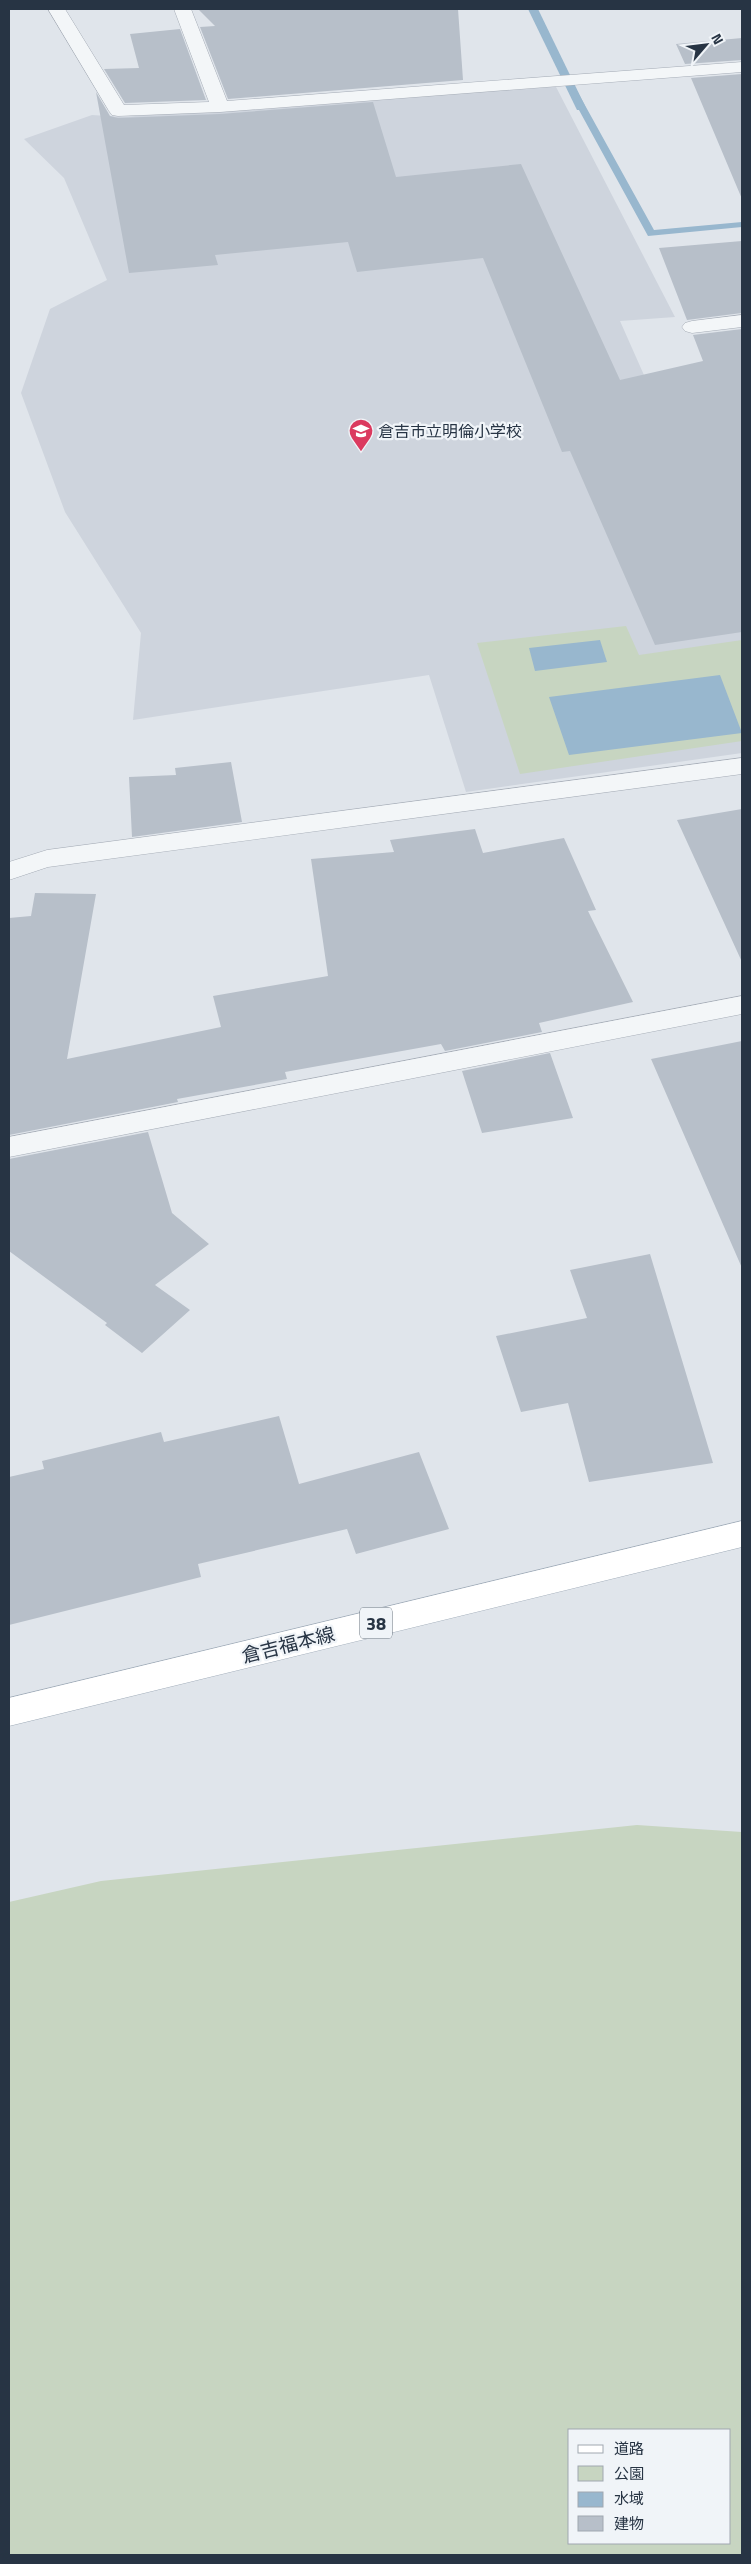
<svg xmlns="http://www.w3.org/2000/svg" width="751" height="2564" font-family="'Titillium Web','Noto Sans JP',sans-serif">
<style>
.built{fill:#ced4dd}
.green{fill:#c7d5c1;fill-rule:evenodd}
.water{fill:#98b7ce}
.lines{fill:none;stroke-linecap:round;stroke-linejoin:round}
.stream{fill:#98b7ce;fill-rule:evenodd}
.building{fill:#b7bfc9}
.minor-casing{stroke:#a5acb6;stroke-width:1}
.major-casing{stroke:#9eaab7;stroke-width:1}
.minor{fill:#f3f6f8;fill-rule:evenodd}
.major{fill:#fff;fill-rule:evenodd}
.labels{text-anchor:middle;dominant-baseline:central;stroke-width:4.5;stroke-linejoin:round;paint-order:stroke}
.far-poi-label{font-size:16px;fill:#273444;stroke:#f0f4f8;text-anchor:start}
.shield{fill:#f0f4f8;stroke:#636e7a;stroke-width:1}
.shield-label{font-size:18px;font-weight:bold;fill:#273444}
.street-label{font-size:19px;fill:#273444;stroke:#f0f4f8}
</style>
<rect width="100%" height="100%" fill="#e0e5eb"/>
<path class="built" d="M555,85l120,232 -55,4 122,275v157l-276,39 -37,-117 -296,45 8,-87 -76,-121 -44,-119 29,-84 57,-29 -43,-102 -40,-39 68,-24 30,2z"/>
<path class="green" d="M626,626l13,29 103,-15v101l-222,33 -43,-131z
M637,1825l105,7v723h-733v-653l92,-21zM570,2430h160v113h-160z"/>
<path class="water" d="M576,89l78,141 88,-8v5l-94,9 -80,-146z
M600,640l7,22 -72,9 -6,-23z
M720,675l22,58 -173,22 -20,-58z"/>
<g class="lines">
<path class="stream" d="M528,9h10l48,99 -1,2h-8l-1,-2z"/>
</g>
<path class="building" d="M198,9h260l5,71 -235,19 -28,-72 15,-1z
M180,29l26,71 -81,3 -21,-34 35,-1 -9,-34z
M742,38v22l-57,4 -9,-20z
M742,74v125l-51,-121z
M96,92l14,24 8,2 102,-4 153,-12 23,75 125,-13 99,216 83,-19 -10,-26 49,-6v303l-87,13 -85,-194 -8,1 -79,-194 -126,14 -9,-30 -133,13 3,10 -89,8z
M742,241v72l-55,7 -28,-72z
M231,762l11,60 -110,15 -3,-60 47,-2 -1,-7z
M742,809v153l-65,-142z
M475,829l8,24 81,-15 32,72 -8,1 45,91 -94,21 3,9 -97,19 -4,-7 -156,28 2,7 -110,20 1,3 -169,33v-217l22,-2 4,-23 61,1 -29,165 154,-32 -8,-31 115,-20 -17,-117 83,-7 -4,-12z
M742,1041v227l-91,-209z
M550,1053l23,65 -91,15 -20,-62z
M148,1132l24,81 37,31 -54,41 35,25 -48,43 -37,-28 2,-2 -98,-72v-92z
M650,1254l63,209 -124,19 -21,-79 -47,9 -25,-76 91,-18 -17,-48z
M279,1416l20,68 120,-32 30,77 -93,25 -9,-25 -149,35 3,13 -192,48v-148l35,-8 -2,-8 119,-29 3,10z"/>
<g class="lines">
<defs>
<path id="minor" d="M48,9h17l59,96 85,-3 -35,-93h17l36,92 515,-39v10l-522,40 -102,4 -6,-1 -3,-4z
M742,315v12l-50,6 -7,-2 -3,-4 3,-4 7,-2z
M742,758v16l-694,93 -39,13v-18l38,-12z
M742,996v18l-733,143v-20z"/>
<path id="major" d="M742,1521v26l-733,179v-28z"/>
</defs>
<use href="#minor" class="minor-casing"/>
<use href="#major" class="major-casing"/>
<use href="#minor" class="minor"/>
<use href="#major" class="major"/>
</g>
<defs>
<symbol id="school-pin" viewBox="-11 -11 22 30"><path d="M0 17L-7.5 6A9.5 9.5 0 1 1 7.5 6Z" fill="#db3a5f" stroke="#f0f4f8"/><path d="M0-5L7-2L0 1L-7-2ZM-4 1L0 2.5L4 1V4Q0 6-4 4Z" fill="#fff"/></symbol>
</defs>
<g fill-rule="evenodd">
<use href="#school-pin" x="347" y="417" width="28" height="38"/>
</g>
<g class="labels">
<g class="far-poi-label">
<text x="378" y="431">倉吉市立明倫小学校</text>
</g>
<rect class="shield" x="360" y="1607.5" width="32" height="31" rx="4"/>
<g class="shield-label">
<text x="376" y="1623">38</text>
</g>
<g class="street-label">
<text transform="translate(288 1644) rotate(-14)">倉吉福本線</text>
</g>
</g>
<rect width="751" height="2564" fill="none" stroke="#273444" stroke-width="20"/>
<rect x="568" y="2429" width="162" height="115" fill="#f0f4f8" stroke="#a0a7b0"/>
<rect x="578" y="2445" width="25" height="8" fill="#ffffff" stroke="#a0a7b0"/>
<text x="614" y="2454" font-size="15" fill="#273444">道路</text>
<rect x="578" y="2466" width="25" height="15" fill="#c7d5c1" stroke="#a0a7b0"/>
<text x="614" y="2479" font-size="15" fill="#273444">公園</text>
<rect x="578" y="2492" width="25" height="15" fill="#98b7ce" stroke="#a0a7b0"/>
<text x="614" y="2504" font-size="15" fill="#273444">水域</text>
<rect x="578" y="2516" width="25" height="15" fill="#b7bfc9" stroke="#a0a7b0"/>
<text x="614" y="2529" font-size="15" fill="#273444">建物</text>
<g transform="translate(706 45) rotate(62)" stroke="#f0f4f8" stroke-width="4" paint-order="stroke">
<path d="M0-4L9 19L0 12L-9 19Z" fill="#273444"/>
<text y="-8" font-size="14" font-weight="bold" text-anchor="middle" fill="#273444">N</text>
</g>
</svg>
